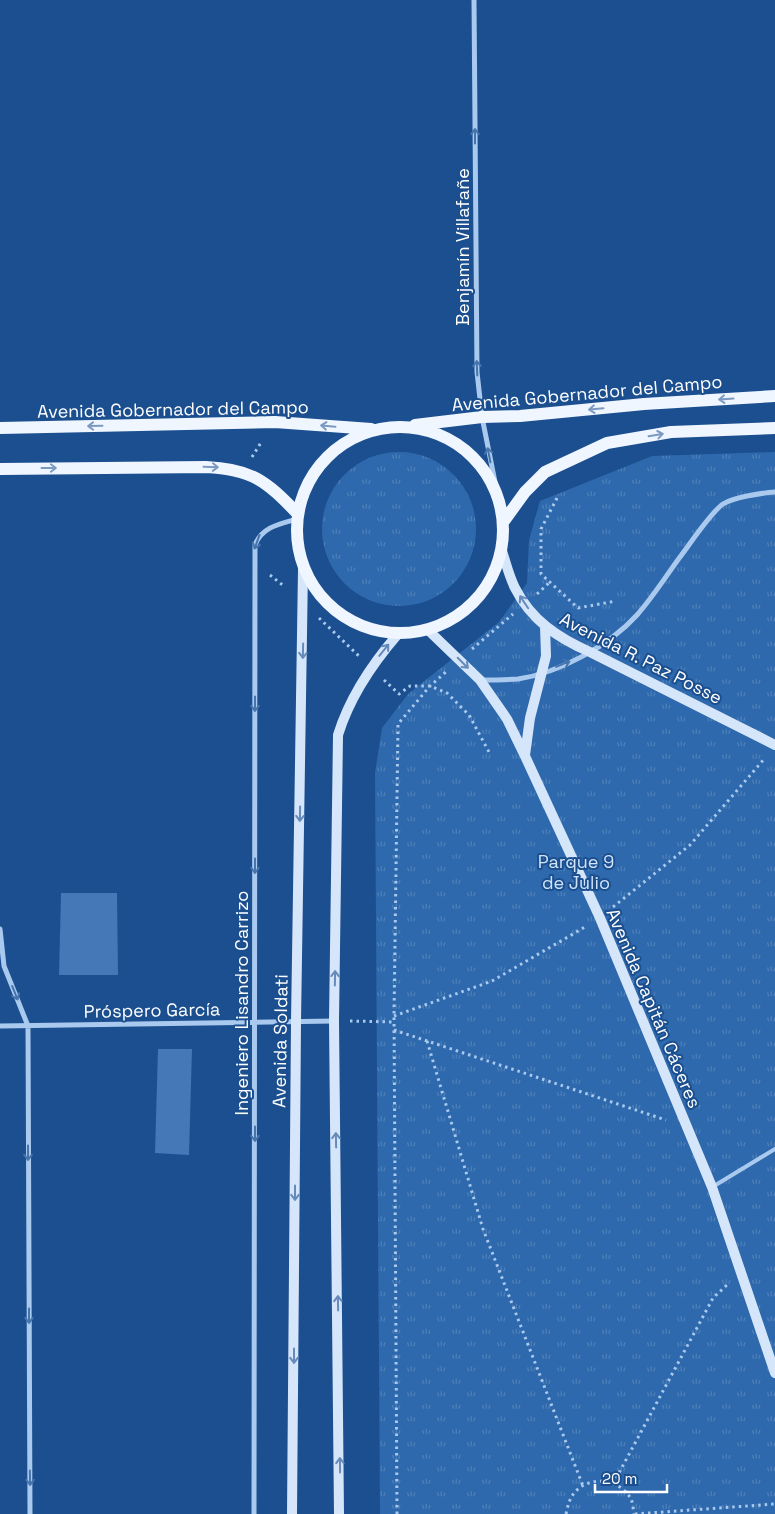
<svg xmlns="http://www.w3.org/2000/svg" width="775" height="1514" font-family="'Space Grotesk',sans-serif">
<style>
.grass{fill:url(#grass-tufts)}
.building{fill:#4478b7}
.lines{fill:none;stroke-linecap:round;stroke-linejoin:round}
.path{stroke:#a9c9ee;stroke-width:3;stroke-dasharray:2.5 4;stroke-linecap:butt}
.lane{stroke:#a9c9ee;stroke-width:4}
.street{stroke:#a9c9ee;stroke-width:5}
.secondary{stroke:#d6e6fa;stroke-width:10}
.primary{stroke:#f0f6ff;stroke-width:12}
.oneway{stroke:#4674ac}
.oneway2{stroke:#7b9ac1}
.oneway3{stroke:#668bba}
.labels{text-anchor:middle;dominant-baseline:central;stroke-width:4;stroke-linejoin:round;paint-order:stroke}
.street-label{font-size:18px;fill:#fff;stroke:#1b4f8f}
.park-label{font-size:18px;fill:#cfe3fa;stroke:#1b4f8f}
</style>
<defs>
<pattern id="grass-tufts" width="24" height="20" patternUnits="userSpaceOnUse" patternTransform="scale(1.25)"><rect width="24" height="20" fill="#2e69ad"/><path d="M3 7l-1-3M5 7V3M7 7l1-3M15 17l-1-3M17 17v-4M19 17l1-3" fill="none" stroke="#4d80b9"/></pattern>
</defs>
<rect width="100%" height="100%" fill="#1b4f8f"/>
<path class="grass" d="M322 529a77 77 0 1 1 154 0a77 77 0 1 1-154 0Z
M775,452v1062h-395l-5,-741 7,-45 26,-34 91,-72 28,-39 2,-43 11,-39 112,-45z"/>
<path class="building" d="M61,893h56l1,82h-59z
M158,1049h34l-3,106 -34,-2z"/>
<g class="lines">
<path class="path" d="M252,457l10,-16
M557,498l-16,31v45l37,34 38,-7
M270,575l15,12
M537,594l13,-12
M319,618l41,39
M472,649l41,-35
M384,680l15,14 11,-8h20l17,7 22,22 20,37
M613,907l77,-62 75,-87
M394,1016l98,-35 93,-54
M350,1021l44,1
M394,1030l272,90
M427,1041l56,188 100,257
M613,1484l100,-186 15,-14
M397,1514l-3,-498 4,-292 32,-38 17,-15
M566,1514c2,-9 4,-18 11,-24 16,-15 44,-10 54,9 2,4 2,10 3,15
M635,1514l140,-10"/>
<path class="lane" d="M714,1186l61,-37"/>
<path class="street" d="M474,0l3,372 5,45 15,75
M480,680c13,0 25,0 38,-1 41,-6 91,-33 119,-64 16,-18 29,-39 43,-58 10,-13 31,-45 43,-53 11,-7 39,-11 52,-12
M0,929l4,37 24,60 2,488
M0,1026l334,-5
M254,1514l1,-969c7,-18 24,-21 42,-26"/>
<path class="secondary" d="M502,551c4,12 7,25 13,37 16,32 43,50 75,64l185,93
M428,630l52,50 27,39 18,37 75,162 112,269 63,186
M525,755l5,-37 16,-62 -1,-30
M292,1514l4,-492 7,-453
M339,1514l-5,-493 4,-286c12,-39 34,-71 60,-101"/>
<path class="primary" d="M415,425l67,-8 38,-1 124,-12 131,-8
M297 530a103 103 0 1 1 206 0a103 103 0 1 1-206 0Z
M0,428l275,-6 96,7
M0,469l206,-2c46,2 60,14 91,46
M504,521l21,-29 20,-20 62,-29 64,-11 104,-4"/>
</g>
<defs><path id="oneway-shaft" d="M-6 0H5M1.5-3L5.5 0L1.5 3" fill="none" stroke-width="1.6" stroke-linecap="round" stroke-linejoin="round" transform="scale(1.25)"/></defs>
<g class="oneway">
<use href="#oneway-shaft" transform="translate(475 136) rotate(-90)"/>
<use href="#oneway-shaft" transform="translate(477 368) rotate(-92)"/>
<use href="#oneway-shaft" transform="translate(489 455) rotate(-101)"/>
<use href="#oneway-shaft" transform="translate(257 542) rotate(110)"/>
<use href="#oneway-shaft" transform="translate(563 664) rotate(-22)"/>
<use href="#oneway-shaft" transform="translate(255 704) rotate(90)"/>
<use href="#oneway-shaft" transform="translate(255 866) rotate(90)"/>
<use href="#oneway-shaft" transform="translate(15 993) rotate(68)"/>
<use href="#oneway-shaft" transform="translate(255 1134) rotate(90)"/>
<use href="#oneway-shaft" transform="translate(28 1153) rotate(90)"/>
<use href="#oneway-shaft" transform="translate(29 1316) rotate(90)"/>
<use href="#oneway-shaft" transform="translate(30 1478) rotate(89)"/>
</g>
<g class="oneway2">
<use href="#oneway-shaft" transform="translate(726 399) rotate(176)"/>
<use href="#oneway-shaft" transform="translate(596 409) rotate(175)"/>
<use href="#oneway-shaft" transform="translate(95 426) rotate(179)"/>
<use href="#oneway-shaft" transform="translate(328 426) rotate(-175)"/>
<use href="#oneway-shaft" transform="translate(656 435) rotate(-9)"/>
<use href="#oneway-shaft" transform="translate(211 467) rotate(2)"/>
<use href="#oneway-shaft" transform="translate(49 468)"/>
</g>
<g class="oneway3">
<use href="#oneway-shaft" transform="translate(524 602) rotate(-124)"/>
<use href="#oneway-shaft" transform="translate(384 650) rotate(-51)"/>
<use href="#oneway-shaft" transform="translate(303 651) rotate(91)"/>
<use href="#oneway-shaft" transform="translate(463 663) rotate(45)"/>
<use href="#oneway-shaft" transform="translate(300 814) rotate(91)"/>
<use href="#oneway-shaft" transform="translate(335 978) rotate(-89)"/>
<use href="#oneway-shaft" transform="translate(336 1140) rotate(-91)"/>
<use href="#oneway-shaft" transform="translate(295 1193) rotate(90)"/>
<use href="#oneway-shaft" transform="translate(338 1303) rotate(-91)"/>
<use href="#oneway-shaft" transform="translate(294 1356) rotate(90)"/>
<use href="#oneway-shaft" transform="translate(340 1465) rotate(-91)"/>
</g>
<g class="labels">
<g class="street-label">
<text transform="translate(462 247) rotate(-90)">Benjamín Villafañe</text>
<text transform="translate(587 393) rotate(-5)">Avenida Gobernador del Campo</text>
<text transform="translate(173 409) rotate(-1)">Avenida Gobernador del Campo</text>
<text transform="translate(641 658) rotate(27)">Avenida R. Paz Posse</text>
<text transform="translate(241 1003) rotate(-90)">Ingeniero Lisandro Carrizo</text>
<text transform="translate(654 1008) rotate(67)">Avenida Capitán Cáceres</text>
<text transform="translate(152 1010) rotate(-1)">Próspero García</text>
<text transform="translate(280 1041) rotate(-89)">Avenida Soldati</text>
</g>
<g class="park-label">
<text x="576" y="861">Parque 9<tspan x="576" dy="21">de Julio</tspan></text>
</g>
</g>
<path d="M595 1484v8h72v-8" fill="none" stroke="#ffffff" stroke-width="2.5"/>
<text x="602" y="1484" font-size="15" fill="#ffffff" stroke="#1b4f8f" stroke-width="4" paint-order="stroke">20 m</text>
</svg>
